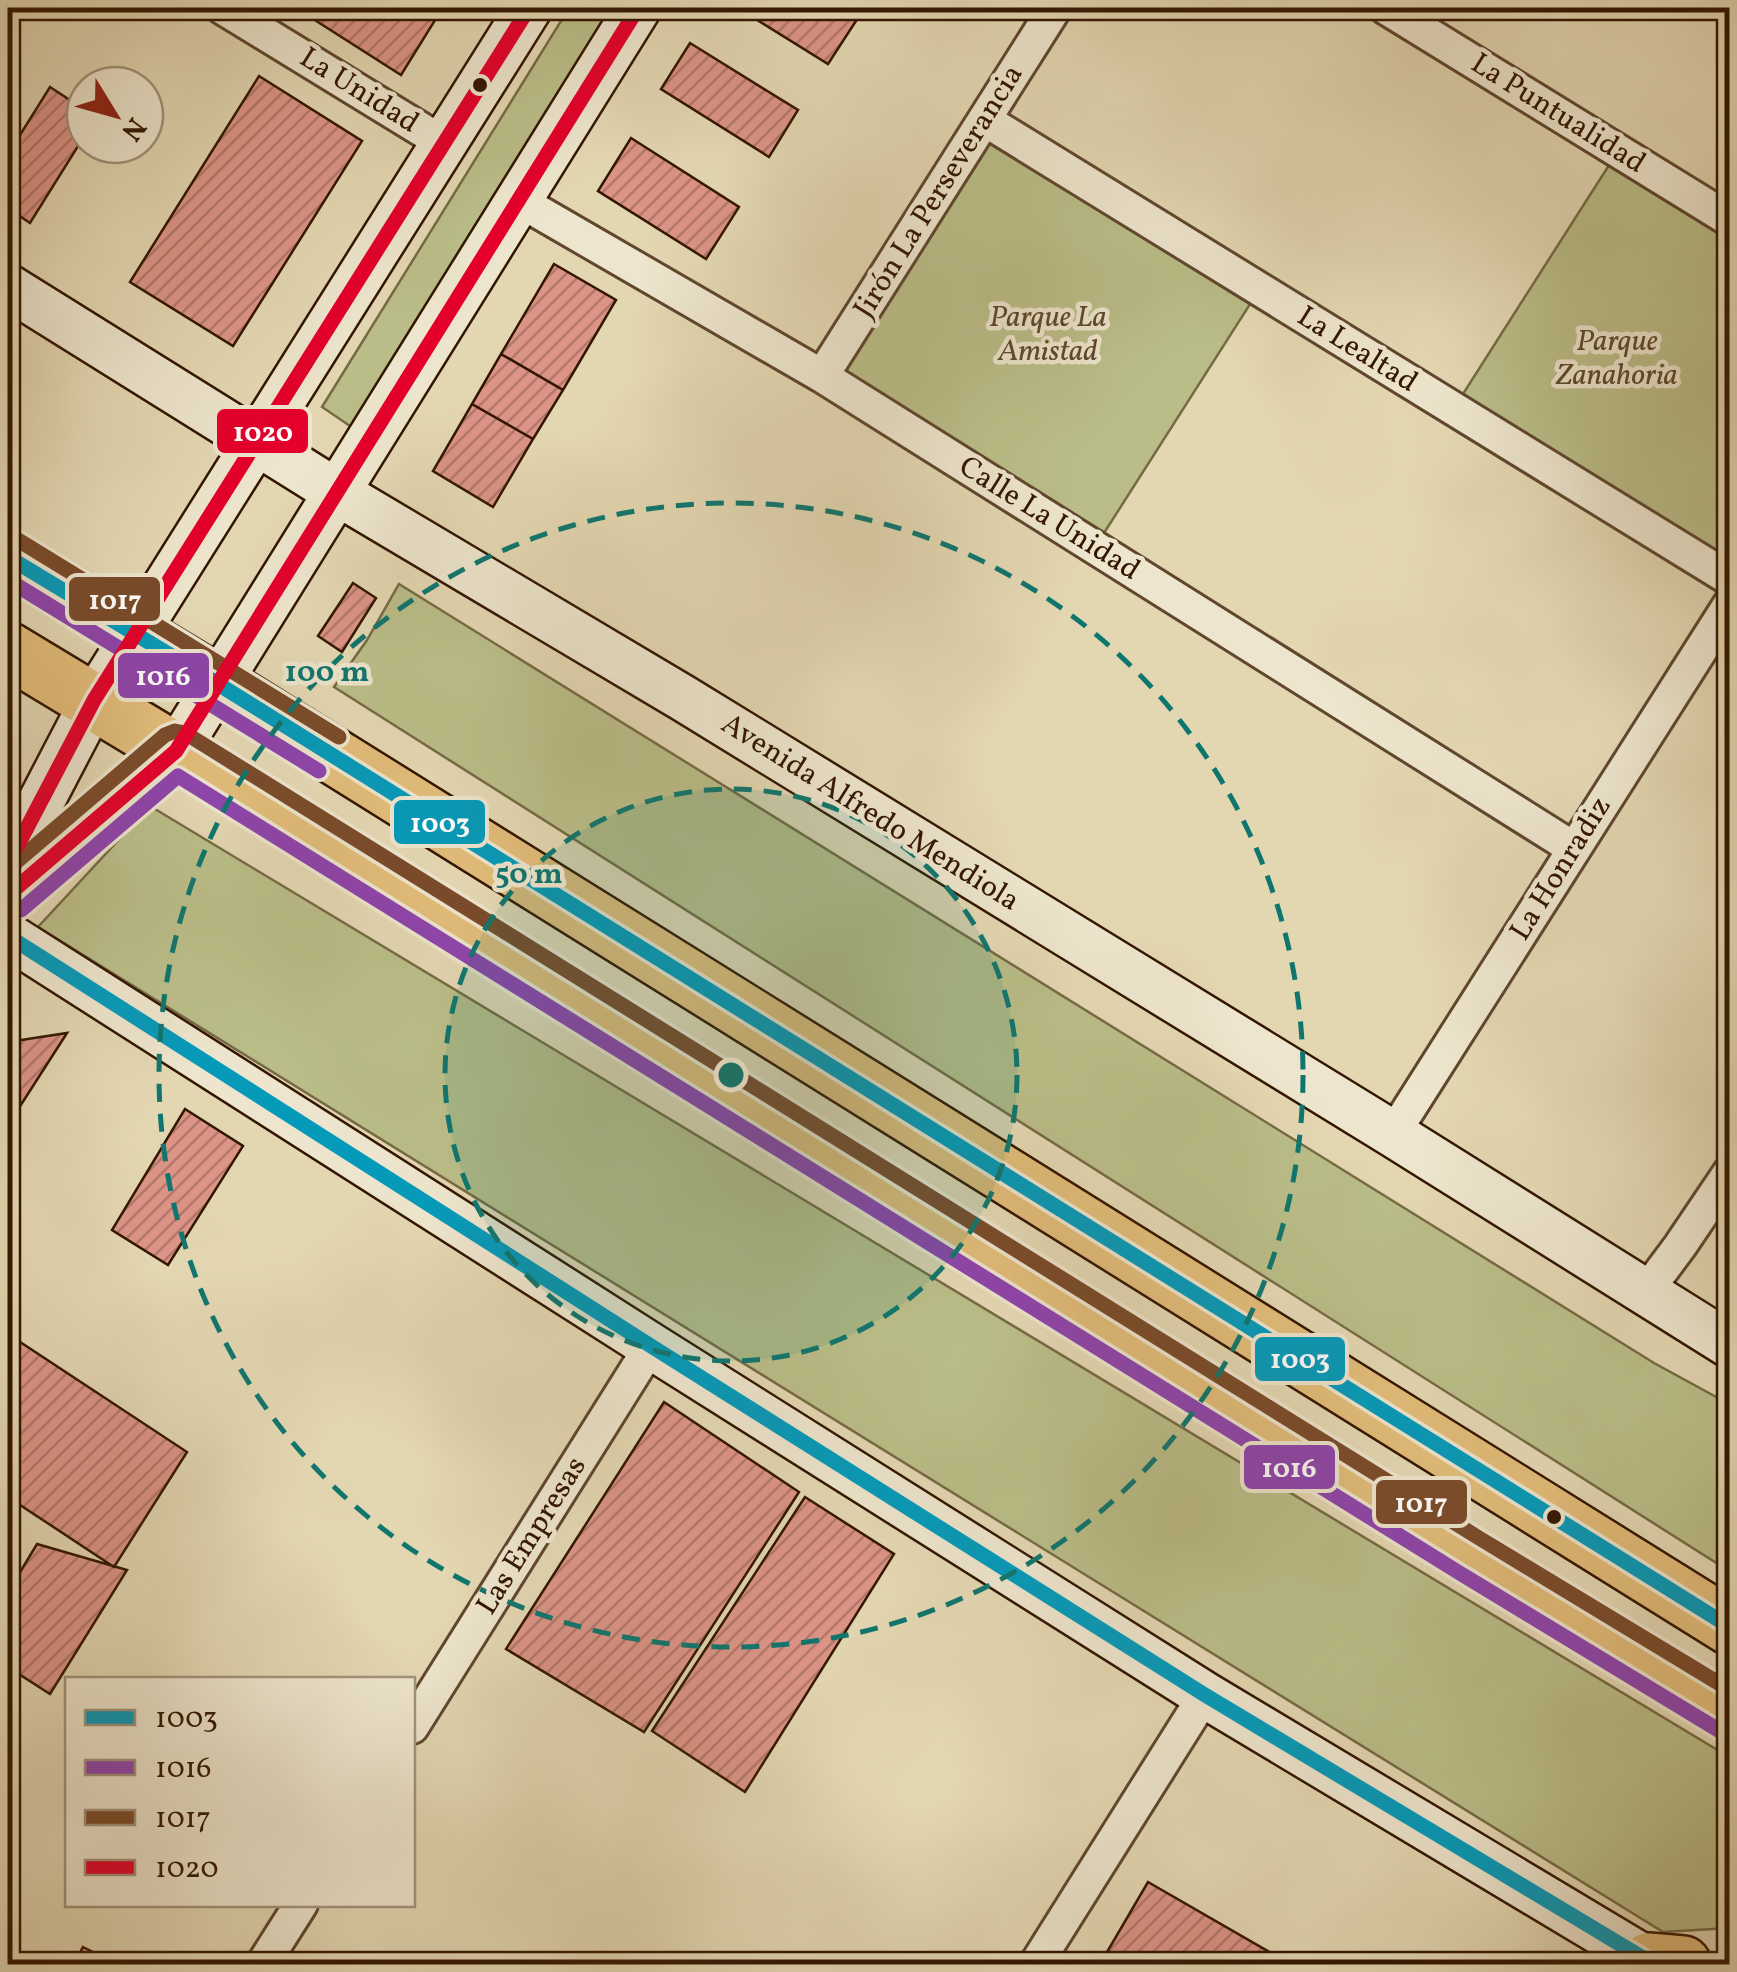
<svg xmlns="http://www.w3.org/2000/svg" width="1737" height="1972" font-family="Vollkorn,serif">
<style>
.green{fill:#babd88;stroke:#766a44;stroke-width:2.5}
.building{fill:url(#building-hatch);stroke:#331601;stroke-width:2.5}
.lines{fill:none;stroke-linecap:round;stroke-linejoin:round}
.street-casing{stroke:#5f462d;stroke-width:38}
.secondary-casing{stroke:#331601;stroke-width:50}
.highway-casing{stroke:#331601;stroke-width:60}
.street{stroke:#ede5cd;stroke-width:32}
.secondary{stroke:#ede5cd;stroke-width:45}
.highway{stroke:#e2bc79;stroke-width:55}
.bus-1-casing{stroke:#ede5cd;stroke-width:22}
.bus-2-casing{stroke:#ede5cd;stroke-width:22}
.bus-3-casing{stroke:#ede5cd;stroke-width:22}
.bus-4-casing{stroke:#ede5cd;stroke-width:22}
.bus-1{stroke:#059aba;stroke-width:15}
.bus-2{stroke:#8e44ad;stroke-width:15}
.bus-3{stroke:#7a4b2a;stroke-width:15}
.bus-4{stroke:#e4002b;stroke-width:15}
.ring{fill:none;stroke:#0f766e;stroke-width:5;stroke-dasharray:18 12}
.bus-dot{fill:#331601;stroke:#ede5cd;stroke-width:4}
.labels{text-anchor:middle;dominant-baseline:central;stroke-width:9;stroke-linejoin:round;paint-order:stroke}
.street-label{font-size:30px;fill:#331601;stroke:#ede5cd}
.park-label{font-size:30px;font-style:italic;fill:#5c482a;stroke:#ede5cd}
.centre{fill:#0f766e;stroke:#ede5cd;stroke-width:5}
.ring-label{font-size:30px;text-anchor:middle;font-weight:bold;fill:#0f766e;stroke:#ede5cd;stroke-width:9;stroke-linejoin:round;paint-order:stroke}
.line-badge{stroke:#ede5cd;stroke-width:4}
.badge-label{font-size:28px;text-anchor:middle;font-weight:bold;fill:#fff}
</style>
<defs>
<pattern id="building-hatch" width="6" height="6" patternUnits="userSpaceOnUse" patternTransform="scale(2.5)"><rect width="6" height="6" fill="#dc9487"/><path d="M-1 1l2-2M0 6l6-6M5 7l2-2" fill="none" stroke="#b3786c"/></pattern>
</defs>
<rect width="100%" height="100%" fill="#e3d7b2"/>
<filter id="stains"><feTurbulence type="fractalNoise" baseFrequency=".002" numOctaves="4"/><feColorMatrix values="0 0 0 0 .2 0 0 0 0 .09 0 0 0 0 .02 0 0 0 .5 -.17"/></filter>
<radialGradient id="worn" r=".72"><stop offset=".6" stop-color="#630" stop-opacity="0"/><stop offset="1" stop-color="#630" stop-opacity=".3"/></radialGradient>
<path class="green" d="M569,8h45l-261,420 -31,-21z
M991,138l263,160 -150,235 -262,-161z
M1611,162l118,73v328l-268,-166z
M399,584l1255,779 75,41v167l-1395,-884 33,-47z
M150,806l1579,951v171l-66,4 -1625,-1005z"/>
<path class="building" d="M296,8h127l14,9 -36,58z
M738,8h96l22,13 -28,43z
M834,8h30l-8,13z
M690,43l108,67 -29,47 -108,-68z
M259,76l103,65 -129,205 -103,-64z
M50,87l35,23v25l-55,88 -22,-15v-54z
M631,138l108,69 -33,52 -108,-68z
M554,264l62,36 -53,90 -62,-36z
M501,354l62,36 -30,49 -61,-35z
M472,404l61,35 -40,68 -60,-36z
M353,583l23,15 -34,54 -24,-16z
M67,1033l-59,92v-83z
M185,1109l58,37 -75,119 -56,-35z
M8,1334l179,118 -73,115 -106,-70z
M664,1402l135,90 -155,240 -138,-83z
M805,1497l89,57 -149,238 -93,-61z
M37,1544l90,26 -77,124 -42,-27v-75z
M1148,1882l130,75 -5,7h-173z
M83,1947l34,17h-43z"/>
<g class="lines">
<defs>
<path id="street" d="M223,8l222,136
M1386,8l344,212
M985,120l745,459
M518,200l304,176 751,472
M822,376l233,-368
M1393,1134l337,-530
M1645,1293l35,-47 50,-74
M412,1727l239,-381
M263,1964l38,-60
M1036,1964l169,-269"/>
<path id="secondary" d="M8,287l330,206 345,205 710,436 337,211
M8,865l86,-165 435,-692
M8,895l168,-144 462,-743
M8,936l643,410 554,349 449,269"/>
<path id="highway" d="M8,557l210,127 1512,943
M8,650l207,125 1254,780 261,159
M1648,1961l35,3"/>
</defs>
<use href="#street" class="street-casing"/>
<use href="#secondary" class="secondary-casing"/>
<use href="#highway" class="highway-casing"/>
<use href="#street" class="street"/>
<use href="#secondary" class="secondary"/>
<use href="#highway" class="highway"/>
<defs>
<path id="bus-1" d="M8,557l210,127 1512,943
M8,936l643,410 554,349 443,266 35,3"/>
<path id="bus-2" d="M8,580l311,191
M21,910l157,-134 1280,796 262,159"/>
<path id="bus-3" d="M18,540l321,197
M8,869l157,-134 10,-4 10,2 1294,805 251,152"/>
<path id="bus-4" d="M9,862l85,-162 435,-692
M8,895l168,-144 462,-743"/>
</defs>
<use href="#bus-1" class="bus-1-casing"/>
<use href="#bus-2" class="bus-2-casing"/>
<use href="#bus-3" class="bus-3-casing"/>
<use href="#bus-4" class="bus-4-casing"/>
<use href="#bus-1" class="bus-1"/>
<use href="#bus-2" class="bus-2"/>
<use href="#bus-3" class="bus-3"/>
<use href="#bus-4" class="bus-4"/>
</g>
<circle cx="731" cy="1075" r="286" fill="#0f766e" fill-opacity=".12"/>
<g class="ring">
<circle cx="731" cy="1075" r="286"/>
<circle cx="731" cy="1075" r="572"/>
</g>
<g class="bus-dot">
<circle cx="480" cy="85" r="9"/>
<circle cx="1554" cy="1517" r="9"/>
</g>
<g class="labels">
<g class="street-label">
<text transform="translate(359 91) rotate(32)">La Unidad</text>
<text transform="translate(1558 114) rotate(32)">La Puntualidad</text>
<text transform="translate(939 192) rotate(-58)">Jirón La Perseverancia</text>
<text transform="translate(1357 350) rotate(32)">La Lealtad</text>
<text transform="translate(1049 519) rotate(32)">Calle La Unidad</text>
<text transform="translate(870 813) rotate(32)">Avenida Alfredo Mendiola</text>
<text transform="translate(1561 869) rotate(-58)">La Honradiz</text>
<text transform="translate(532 1536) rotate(-58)">Las Empresas</text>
</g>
<g class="park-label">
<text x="1048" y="318">Parque La<tspan x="1048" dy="34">Amistad</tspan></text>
<text x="1617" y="342">Parque<tspan x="1617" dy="34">Zanahoria</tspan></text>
</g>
</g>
<circle cx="731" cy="1075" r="15" class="centre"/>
<g class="ring-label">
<text x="327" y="681">100 m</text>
<text x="529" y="883">50 m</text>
</g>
<g class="line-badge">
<rect x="215" y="407" width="95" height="48" rx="10" fill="#e4002b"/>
<rect x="67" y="575" width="95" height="48" rx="10" fill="#7a4b2a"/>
<rect x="116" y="651" width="95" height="49" rx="10" fill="#8e44ad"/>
<rect x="392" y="798" width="95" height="48" rx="10" fill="#059aba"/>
<rect x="1253" y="1335" width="94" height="48" rx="10" fill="#059aba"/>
<rect x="1242" y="1443" width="95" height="48" rx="10" fill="#8e44ad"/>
<rect x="1374" y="1478" width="95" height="48" rx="10" fill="#7a4b2a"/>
</g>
<g class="badge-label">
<text x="263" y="441">1020</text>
<text x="115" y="609">1017</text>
<text x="163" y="685">1016</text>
<text x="440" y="832">1003</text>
<text x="1300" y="1368">1003</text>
<text x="1289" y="1477">1016</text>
<text x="1421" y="1512">1017</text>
</g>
<rect width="1737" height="1972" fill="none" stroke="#e3d7b2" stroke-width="40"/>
<rect x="10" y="10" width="1717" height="1952" fill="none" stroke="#331601" stroke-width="5"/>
<rect x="20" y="20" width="1697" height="1932" fill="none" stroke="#331601" stroke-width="2.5"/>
<rect x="65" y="1677" width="350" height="230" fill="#ede5cd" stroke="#a3927b" stroke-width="2.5"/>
<rect x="85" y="1710" width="50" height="15" fill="#059aba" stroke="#a3927b" stroke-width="2.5"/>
<text x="155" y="1727" font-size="30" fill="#331601">1003</text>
<rect x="85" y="1760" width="50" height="15" fill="#8e44ad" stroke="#a3927b" stroke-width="2.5"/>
<text x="155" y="1777" font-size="30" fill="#331601">1016</text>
<rect x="85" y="1810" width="50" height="15" fill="#7a4b2a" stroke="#a3927b" stroke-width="2.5"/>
<text x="155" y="1827" font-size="30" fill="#331601">1017</text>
<rect x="85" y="1860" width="50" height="15" fill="#e4002b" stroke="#a3927b" stroke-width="2.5"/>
<text x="155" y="1877" font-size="30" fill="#331601">1020</text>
<g transform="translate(115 115) rotate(127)"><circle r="48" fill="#ede5cd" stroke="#a3927b" stroke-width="2.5"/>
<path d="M0-8L18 38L0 25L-18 38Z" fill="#8f2418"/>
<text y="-15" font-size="28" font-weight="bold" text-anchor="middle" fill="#331601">N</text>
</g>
<rect width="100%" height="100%" filter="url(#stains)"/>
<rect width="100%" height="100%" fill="url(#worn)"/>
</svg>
